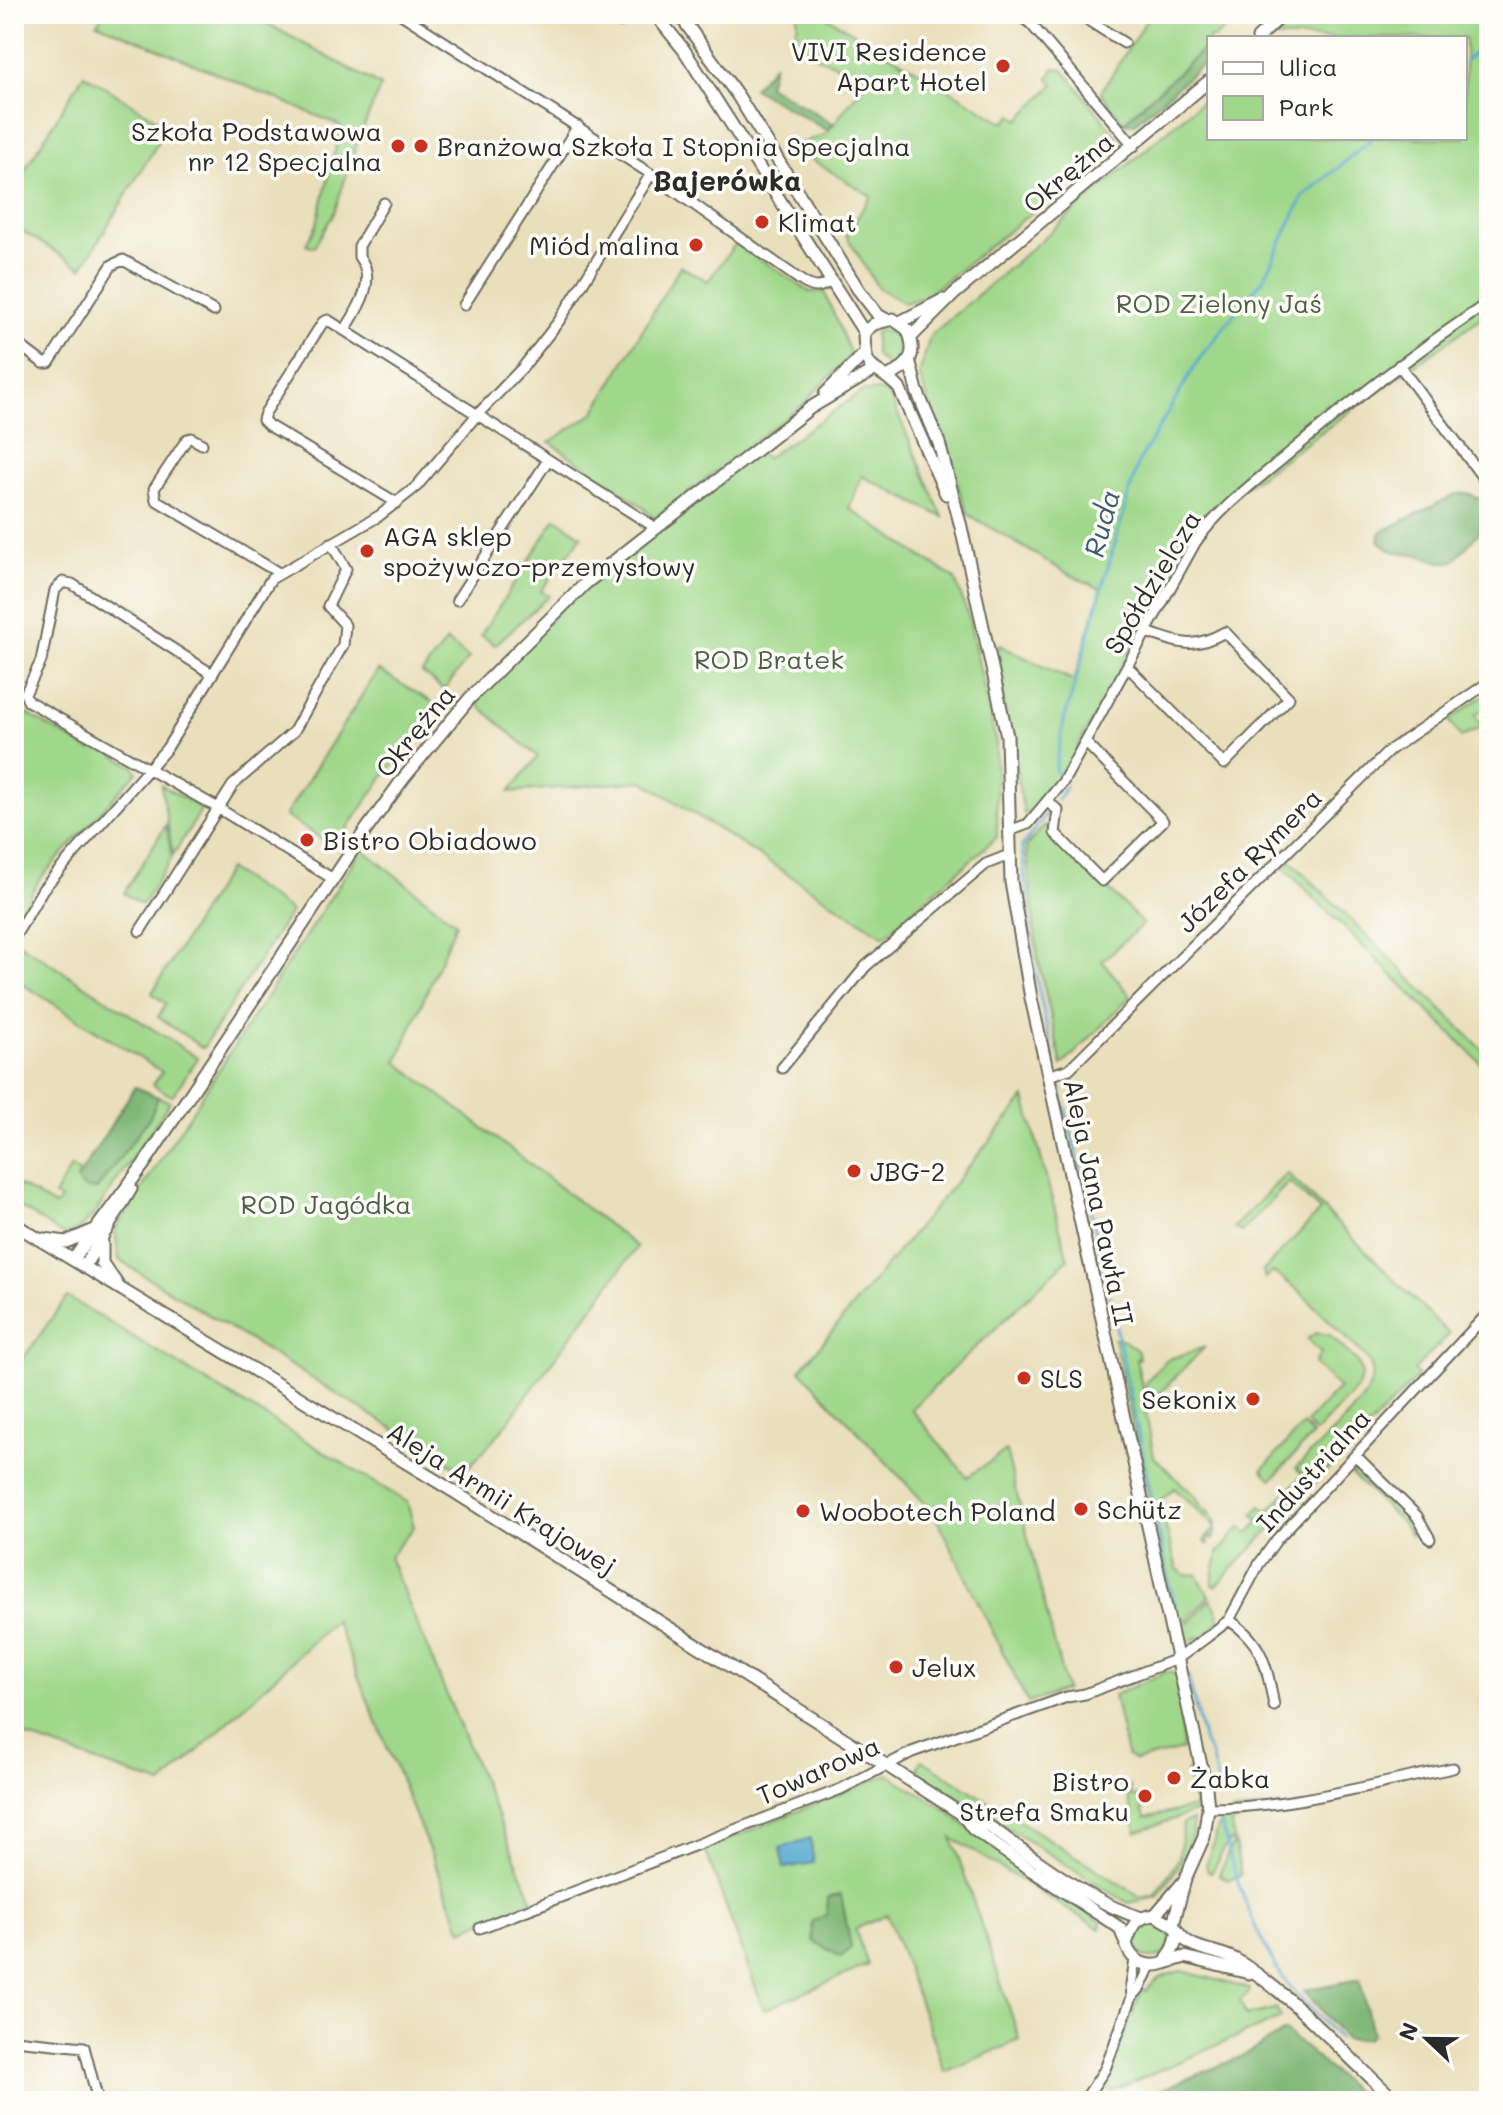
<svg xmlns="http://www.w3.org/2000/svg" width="1503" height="2115" font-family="Mali,sans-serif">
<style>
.green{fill:#a0d88b;stroke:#66825b;stroke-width:2}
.forest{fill:#80b877;stroke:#567251;stroke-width:2}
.water{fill:#55a8d0;stroke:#406a7e;stroke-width:2}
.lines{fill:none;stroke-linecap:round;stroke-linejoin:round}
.stream{stroke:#55a8d0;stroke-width:3}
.minor-casing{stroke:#6e6a5d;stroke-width:13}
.tertiary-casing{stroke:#6e6a5d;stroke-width:15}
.minor{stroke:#fff;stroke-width:9}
.tertiary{stroke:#fff;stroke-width:11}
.poi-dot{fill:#c8321e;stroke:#fdfcf7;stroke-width:3}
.labels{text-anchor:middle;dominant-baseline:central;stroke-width:7;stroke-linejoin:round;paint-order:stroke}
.poi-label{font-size:26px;fill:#2b2b2b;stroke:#fdfcf7;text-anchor:start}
.street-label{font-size:26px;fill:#2b2b2b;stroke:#fdfcf7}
.park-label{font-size:26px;fill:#4e5f48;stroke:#fdfcf7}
.neighbourhood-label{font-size:28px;font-weight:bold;fill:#2b2b2b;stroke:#fdfcf7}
.water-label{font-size:28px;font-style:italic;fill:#3c5d6d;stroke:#fdfcf7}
</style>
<rect width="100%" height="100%" fill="#fdfcf7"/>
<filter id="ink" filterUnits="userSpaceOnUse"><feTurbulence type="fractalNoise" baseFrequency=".0125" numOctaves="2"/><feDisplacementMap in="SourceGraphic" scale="16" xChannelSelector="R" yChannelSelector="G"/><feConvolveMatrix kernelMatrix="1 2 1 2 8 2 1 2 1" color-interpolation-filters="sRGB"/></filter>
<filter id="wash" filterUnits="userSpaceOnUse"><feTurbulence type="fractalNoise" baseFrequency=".006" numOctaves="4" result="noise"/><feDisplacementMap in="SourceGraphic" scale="32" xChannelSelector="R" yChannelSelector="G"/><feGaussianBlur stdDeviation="1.8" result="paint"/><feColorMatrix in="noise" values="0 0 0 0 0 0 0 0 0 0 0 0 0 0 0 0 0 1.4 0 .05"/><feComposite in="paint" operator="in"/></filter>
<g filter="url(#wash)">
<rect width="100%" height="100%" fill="#eadfbb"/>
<path class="green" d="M103,14h147l131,72 -23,54 -24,73 -20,34 -8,-3 10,-17 25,-101 -244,-103z
M797,14h25l183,109 8,-8 6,5 35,-36 -5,-6 5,-10 9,1 58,73 -195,154 -21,7 -27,-15 -32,-53 25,-39 -80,-49 35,-13 38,-50 -11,-12 -62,-26 7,-23z
M1150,14h91l-26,24h-6v6l-86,79 -22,-31z
M1298,14h191v298l-271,194 -67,107 -91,167 -26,30 -10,4 -29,-151 4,-18 75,36 27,-92 -36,-17 -97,-58 -49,-139 11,-39 279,-241v43h256v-100h-190z
M84,74l84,52 -86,142 -68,-42v-38z
M736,243l74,49 14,-1 27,64 -49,50 -148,114 -11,-12 -93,-65 44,-29 86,-147 28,15z
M880,330l11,3 6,5 1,24c-10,5 -16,0 -23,-7v-22z
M863,391h16l10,3 54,123 -81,-41 -13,32 106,71 13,36 28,128 1,94 -113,99 -241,-155 -134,11 29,-35 -68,-59 116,-115 169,-133 11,8z
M556,518l26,18 -41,55 8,5 -54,49 -14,-10z
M447,641l22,17 -25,32 -22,-17z
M378,670l64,38 -56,65 -51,74 -50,-31z
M1489,692v15l-14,8 7,12 -21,11 -12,-18z
M14,706l77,45 4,-7 38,22 4,6 -98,108 -25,43z
M161,785l41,24 -29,46z
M166,825l6,33 -30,47 -18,-12z
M1045,825l98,99 -41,37 29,35 -69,70 -24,-106 -12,-114z
M362,849l94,74 -59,139 240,185 -136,184 -31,35 -14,1 -337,-207 -4,-30z
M1291,861l198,195v15l-205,-203z
M228,869l63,42 -88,137 -45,-31 8,-13 -14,-11z
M20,944l178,114 -26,38 -19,-11 9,-13 -143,-90 -5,5v-31z
M158,1097l12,5 -77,114 -16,15 -14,4 -49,-32v-9l5,-9 36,21 6,-6 -7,-4 17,-29 9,6 -3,7 20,9 53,-72z
M1025,1098l43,161 -157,150 56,68 39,-26 60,239 -38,13 -94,-190 -134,-143z
M1287,1173l162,161 -35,36 4,6 -202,210 -3,-1c-2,-13 5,-21 5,-32l23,-26 8,6 11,-12 -7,-7 8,-8 7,5 35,-36 -7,-7c18,-18 66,-61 74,-82 5,-10 2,-21 -5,-30l-68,-67 -24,-17 -8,7 -2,-8 57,-60 -31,-29 -48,50 -7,-5z
M67,1297l340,205 7,25 -25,30 144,344 -71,29 -127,-310 -173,165 -148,-53v-376l8,4z
M1317,1333l12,2 29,27 4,12 -4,13 -43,46 -9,-10 33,-35 -25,-24 7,-11 -14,-14z
M1114,1339h8l16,12 1,8h-3l8,36 8,7 -6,11 8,44 46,44 -2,2c13,11 23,18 15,36l-3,-2 -3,4 2,3h-2l-3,-4 11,-11 -2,-5 -39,-36 -13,12 3,5 -2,7 15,57 9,6 11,-1 12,22 -22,23 -7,1 -6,-4z
M1205,1347l-52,53 -6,-6 -2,-11 21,-23z
M1303,1425l10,10 -41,44 -10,-9z
M1355,1470l9,3 50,52 -3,11 -9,-13 -50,-48z
M1210,1599l8,12 1,10 -18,18 -3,-2 -11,6 -4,-2 -2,-16 10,-5z
M1166,1672l8,1 3,4 6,73 -48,11 -8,-5 -13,-61z
M922,1760l219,137 14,-1 24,-38 4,-35 10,-3c1,29 -20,54 -35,77l-30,6 -209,-130v-8z
M1193,1764l3,2 11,42 -71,24 -10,-45 4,-1 2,11 7,-1 6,22 50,-11 -8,-36z
M888,1774l54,33 95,75 64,40 -1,7 -148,-91 68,202 -75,32 -58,-157 -32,14 13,36 -104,45 -59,-161z
M1280,1806l-49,17 10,52 -12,5 -10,-5 9,-23 5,-6 -2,-6 -9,11 -10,21 -4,-1 -2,-6 14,-43 10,-4 1,-5z
M1134 1940a18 18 0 1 1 36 0a18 18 0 1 1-36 0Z
M1182,1971l68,18 -1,4 -9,7 6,16c10,-4 19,-3 30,-8l5,10 -170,73 -8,-5 39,-96 5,1c7,-13 21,-17 35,-20z"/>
<path class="forest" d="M1209,44v15l-75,65 -11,-1z
M774,64l-6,21 65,38 -5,8 -75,-43z
M1468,493l14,7 4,10 -8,24 -24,27c-14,3 -20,-1 -32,-5 -17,-7 -29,3 -43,-16l2,-8 75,-38z
M135,1087l23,10 -8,20 -53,72c-9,1 -17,0 -20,-10z
M841,1895l10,53 -10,9 -28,-16 -1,-19 15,-8 1,-17z
M1360,1979l12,55 -6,5h-21l-41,-49z
M1285,2031l81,70h-233l110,-45z"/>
<path class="water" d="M810,1838l4,25 -30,5 -4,-20z"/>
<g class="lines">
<path class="stream" d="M1465,61l24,-20
M1246,300l18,-22 39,-81 70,-59
M1059,775l-4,-5 9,-49 74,-258 63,-107 36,-45
M1057,800l9,-14
M1048,812l-26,34 11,116 22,104
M1058,1081l37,145 80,383
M1188,1676l16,67 7,11 9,40
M1221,1821c11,51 37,126 70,167 15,17 32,33 47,50"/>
</g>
</g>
<g filter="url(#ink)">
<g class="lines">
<defs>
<path id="minor" d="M401,14l250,160 152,108c12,7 17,7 29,-2
M592,14c19,11 30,9 50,0
M1018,14l13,10 103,122
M1078,14l46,29
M464,305l114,-179
M345,330c13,-21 33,-51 14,-73v-11l25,-43
M14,341l29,22h6l63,-98 11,-5 91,51
M1399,365l90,121
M202,444l-11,-6 -4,1 -33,50 2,11 123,73
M397,503l-129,-78 -5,-5 2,-7 58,-91 5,-2 328,208
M457,600l91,-140
M1127,666l97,98 65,-66 -64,-66c-35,19 -44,11 -79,0
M212,674l-140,-90 -9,-2 -8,8 -14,71 -16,33 3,7 190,107 115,71
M1047,802l11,8 -3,23 47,48 61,-60 -78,-79
M1009,831l19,-7 35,-42 132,-239c26,-37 63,-63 98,-93 63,-53 128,-102 196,-148
M140,931l93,-146 61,-54 49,-86 2,-20 -17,-19 18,-37 -15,-26
M14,938l29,-49 124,-141 104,-169 108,-63 37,-29 60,-71 47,-49 36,-46 92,-147
M782,1068l84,-102 120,-102 23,-9
M1048,1076l21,-7 321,-319 99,-68
M1356,1456l61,60 13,23
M1229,1620c35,23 38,48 45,86
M1208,1808c82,0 165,-24 245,-40
M480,1928l361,-139 71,-37 155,-55 18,-3 92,-35 30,-22 22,-17 30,-56 18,-25 212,-227
M1132,1997l-1,-12 4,-25
M14,2040l70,7 14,54
M1084,2101l21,-32 27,-72 8,-9 10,-22"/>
<path id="tertiary" d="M655,14l29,36 180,282
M679,14l59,82 120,193 20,26 7,4
M1258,38l25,-24
M900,322l43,-22
M911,337l43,-43 255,-213
M910,363l7,28 22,52 22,84 46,209 4,146 20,116 175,790 2,20 -4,29 -19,42 -12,46
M888,376c23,-9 30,-24 19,-47l-14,-10 -19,5 -10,8c1,46 8,28 35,56l47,106
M825,394l39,-40
M14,1224l439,267 433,274 77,50 10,14 58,41 89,58 6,16
M44,1239l22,3 26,-11
M102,1242v21l15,21
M73,1260l71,-96 217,-327 42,-58 67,-81 116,-115 224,-175 64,-38
M84,1267l47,-78
M963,1815c22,5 40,22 59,35 36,25 77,56 120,68
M1155,1915l18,10 5,7 -4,15 -9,16c-17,6 -33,0 -39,-19 5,-16 10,-28 29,-29z
M1155,1915l30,-35
M1178,1932c13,20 41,17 60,29 56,36 108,95 158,140
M1165,1963l20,-6 64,16"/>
</defs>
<use href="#minor" class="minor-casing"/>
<use href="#tertiary" class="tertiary-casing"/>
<use href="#minor" class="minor"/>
<use href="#tertiary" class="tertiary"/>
</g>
</g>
<g class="poi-dot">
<circle cx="1003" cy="66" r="8"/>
<circle cx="398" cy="146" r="8"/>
<circle cx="421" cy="146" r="8"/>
<circle cx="762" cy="222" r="8"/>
<circle cx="696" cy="245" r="8"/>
<circle cx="367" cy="551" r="8"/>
<circle cx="307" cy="840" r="8"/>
<circle cx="854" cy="1171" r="8"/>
<circle cx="1024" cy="1378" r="8"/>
<circle cx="1253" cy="1399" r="8"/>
<circle cx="1081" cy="1509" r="8"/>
<circle cx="803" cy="1511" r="8"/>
<circle cx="896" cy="1667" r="8"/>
<circle cx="1174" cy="1778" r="8"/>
<circle cx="1145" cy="1796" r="8"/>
</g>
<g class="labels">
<g class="poi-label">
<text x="987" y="51" text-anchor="end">VIVI Residence<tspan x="987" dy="30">Apart Hotel</tspan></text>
<text x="382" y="131" text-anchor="end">Szkoła Podstawowa<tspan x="382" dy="30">nr 12 Specjalna</tspan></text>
<text x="437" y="146">Branżowa Szkoła I Stopnia Specjalna</text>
<text x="778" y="222">Klimat</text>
<text x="680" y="245" text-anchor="end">Miód malina</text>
<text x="383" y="536">AGA sklep<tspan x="383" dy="30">spożywczo-przemysłowy</tspan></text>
<text x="323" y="840">Bistro Obiadowo</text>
<text x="870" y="1171">JBG-2</text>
<text x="1040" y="1378">SLS</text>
<text x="1237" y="1399" text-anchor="end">Sekonix</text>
<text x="1097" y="1509">Schütz</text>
<text x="819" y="1511">Woobotech Poland</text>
<text x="912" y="1667">Jelux</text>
<text x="1190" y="1778">Żabka</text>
<text x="1129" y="1781" text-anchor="end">Bistro<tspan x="1129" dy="30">Strefa Smaku</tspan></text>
</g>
<g class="street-label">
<text transform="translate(1068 172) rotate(-40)">Okrężna</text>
<text transform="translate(1152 582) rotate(-59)">Spółdzielcza</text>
<text transform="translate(415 731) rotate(-51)">Okrężna</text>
<text transform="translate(1249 860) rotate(-45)">Józefa Rymera</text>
<text transform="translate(1099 1202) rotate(78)">Aleja Jana Pawła II</text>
<text transform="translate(1313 1470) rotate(-48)">Industrialna</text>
<text transform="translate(502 1498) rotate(32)">Aleja Armii Krajowej</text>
<text transform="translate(818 1770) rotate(-24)">Towarowa</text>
</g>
<g class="park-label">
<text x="1219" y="303">ROD Zielony Jaś</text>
<text x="769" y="659">ROD Bratek</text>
<text x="326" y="1204">ROD Jagódka</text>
</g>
<g class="neighbourhood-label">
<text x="727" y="180">Bajerówka</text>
</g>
<g class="water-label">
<text transform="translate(1101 523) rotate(-75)">Ruda</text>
</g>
</g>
<rect width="1503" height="2115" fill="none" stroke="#fdfcf7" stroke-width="48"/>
<rect x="1207" y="36" width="260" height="104" fill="#fdfcf7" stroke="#a9a8a5" stroke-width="2"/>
<rect x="1223" y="62" width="40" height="12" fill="#ffffff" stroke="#a9a8a5" stroke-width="2"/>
<text x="1279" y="76" font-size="24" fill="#2b2b2b">Ulica</text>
<rect x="1223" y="96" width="40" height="24" fill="#a0d88b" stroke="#a9a8a5" stroke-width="2"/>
<text x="1279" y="116" font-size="24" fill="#2b2b2b">Park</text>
<g transform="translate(1427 2039) rotate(292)" stroke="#fdfcf7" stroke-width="6" paint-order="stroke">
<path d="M0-6L14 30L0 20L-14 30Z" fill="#2b2b2b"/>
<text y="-12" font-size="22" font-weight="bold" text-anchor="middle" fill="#2b2b2b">N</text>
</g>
</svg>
